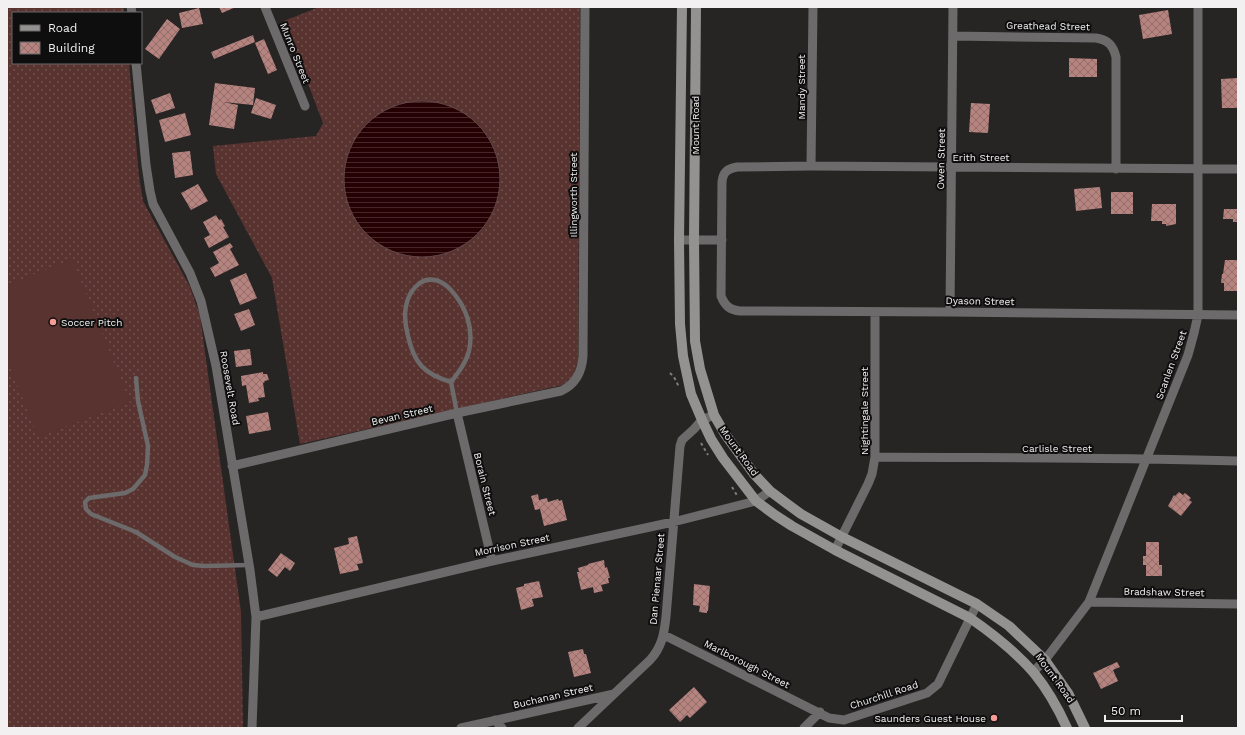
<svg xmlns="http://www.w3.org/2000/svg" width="1245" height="735" font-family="'Work Sans',sans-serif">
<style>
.grass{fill:url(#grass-dots)}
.pitch{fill:#583330}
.water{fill:url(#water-rules);stroke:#63494a}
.building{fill:url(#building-cross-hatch)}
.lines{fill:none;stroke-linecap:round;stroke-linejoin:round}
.path{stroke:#7e7c7c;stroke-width:2;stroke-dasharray:3 3;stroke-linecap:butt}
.lane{stroke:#6c6a6a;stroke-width:4.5}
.street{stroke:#6c6a6a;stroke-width:9}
.secondary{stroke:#949191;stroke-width:10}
.poi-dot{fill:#f59c96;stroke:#0f0e0e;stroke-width:1.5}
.labels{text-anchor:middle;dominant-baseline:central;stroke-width:4;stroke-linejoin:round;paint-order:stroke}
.street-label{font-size:10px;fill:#f2f0f0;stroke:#0f0e0e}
.poi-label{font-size:10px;fill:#f2f0f0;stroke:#0f0e0e;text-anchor:start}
</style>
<defs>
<pattern id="grass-dots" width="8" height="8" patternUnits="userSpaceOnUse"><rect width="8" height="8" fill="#583330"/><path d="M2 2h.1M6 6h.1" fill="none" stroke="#70514e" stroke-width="1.8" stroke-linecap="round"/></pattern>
<pattern id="water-rules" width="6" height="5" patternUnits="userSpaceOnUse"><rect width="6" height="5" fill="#260103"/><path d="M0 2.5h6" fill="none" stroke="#462628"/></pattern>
<pattern id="building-cross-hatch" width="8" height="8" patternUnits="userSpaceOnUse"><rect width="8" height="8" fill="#b7837f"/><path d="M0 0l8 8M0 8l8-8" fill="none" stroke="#906e6c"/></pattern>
</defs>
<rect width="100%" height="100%" fill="#272424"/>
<path class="grass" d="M7,7h117v6h-111v50h116l10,113 4,25 47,86 10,29 41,296 2,116h-236z
M319,7h261l-2,354 -5,15 -10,9 -263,59 -28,-166 -56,-104 -3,-28 103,-10 7,-13 -39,-102z"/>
<path class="pitch" d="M72,259l58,143 -92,35 -31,-78v-74z"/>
<path class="water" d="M344 179a78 78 0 1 1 156 0a78 78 0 1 1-156 0Z"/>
<path class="building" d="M219,7h17l-14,6z
M199,8l4,16 -21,4 -3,-15z
M1168,10l4,24 -29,5 -4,-24z
M167,19l13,10 -21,30 -14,-10z
M253,35l2,7 -41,17 -3,-7z
M264,39l13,31 -9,4 -13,-31z
M1069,58l28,1v18h-28z
M1238,78v30h-16l-1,-29z
M215,83l40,5 -2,17 -30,-3 15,3 -4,24 -25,-4z
M170,93l5,15 -19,6 -5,-14z
M256,98l20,7 -5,14 -20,-6z
M971,103l19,1 -2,29 -19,-1z
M185,113l6,22 -26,7 -6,-22z
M190,151l3,24 -18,3 -3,-25z
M198,184l10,17 -17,9 -10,-17z
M1100,187l2,21 -26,3 -2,-22z
M1111,192h22v22h-22z
M1152,204h24v20l-10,2v-2h-4v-3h-11z
M1224,209h14v13h-5v-3h-10z
M216,215l3,5 2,-1 4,7 -2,1 6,10 -20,11 -5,-10 6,-3 -7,-13z
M230,243l3,4 -3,2 9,16 -24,12 -5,-9 9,-5 -6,-11z
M1225,260h13v31h-14v-8h-3l1,-9h1z
M246,273l11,25 -17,7 -10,-25z
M249,309l6,16 -14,6 -7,-17z
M250,349l2,16 -16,2 -2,-16z
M263,372v2h4l2,6 -5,1 1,1 -2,1 2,14 -7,1 1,3 -10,2 -3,-18 -4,1 -1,-10z
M268,412l3,18 -22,4 -3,-18z
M1179,492l4,3 2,-2 6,5 -2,2 3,2 -11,14 -13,-10 6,-11 1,1z
M538,494l1,6 8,-2 1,4 10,-3 1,2 3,-1 5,20 -23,6 -4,-17 -5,1 -4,-14z
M357,536l6,27 -6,1 2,6 -19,4 -6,-26 15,-4 -1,-6z
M1146,542h13v23h3v11h-16v-11h-3v-9h3z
M281,553l14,10 -5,8 -5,-4 -8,10 -9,-7z
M604,560l1,8 2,-1 3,11h-2l1,5 -8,2 2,6 -9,2 -1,-6 -12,3 -4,-18h2l-1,-4 10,-3v-1z
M539,581l4,16 -11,2 2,7 -13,4 -5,-22 8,-2v-2z
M694,584l16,2 -2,25h-1v2l-8,-1 1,-6 -7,-1z
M583,649l1,5h2l5,19 -17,4 -6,-25z
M1117,662l3,5 -7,3 5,11 -17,8 -8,-16z
M694,687l13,15 -17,16 -3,-3 -7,7 -11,-12z"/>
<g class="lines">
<path class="path" d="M670,373l4,4 5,10
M701,443l7,12
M732,487l6,10"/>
<path class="lane" d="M136,378l2,23 10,45 -1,19 -2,10 -12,14 -8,4 -36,5 -4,4 1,7 5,5 45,18 39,25 18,8 12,1 44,-1
M451,382c-27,-8 -37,-19 -43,-46 -5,-18 -5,-41 12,-53 4,-3 9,-4 15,-3 5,1 11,5 15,9 16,17 24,39 19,62 -3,12 -11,22 -18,31l6,31"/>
<path class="street" d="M131,7l1,6
M265,7l40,99
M953,36l143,2c12,2 17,7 20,19v112
M136,63l10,102 4,26 3,13 37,69 11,28 15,65 34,204 6,47 -4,111
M811,166l2,-159
M1238,169l-427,-3 -74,1c-10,2 -14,5 -15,15l-1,114c4,10 9,14 19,15l210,1 288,3
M679,240h43
M950,312l3,-305
M457,413l35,148
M875,457c121,1 242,0 363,4
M232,466l225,-53 104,-22c15,-7 21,-19 22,-35l2,-349
M835,550l33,-66 4,-10 3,-17v-145
M1089,602l149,2
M256,617l236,-56 181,-39 83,-21 14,-10
M664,635l165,83 15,2 83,-27 11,-9 39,-80
M1033,672l12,-12 44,-58 99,-247 6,-22 4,-18v-308
M495,720l7,8
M461,728l153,-34
M578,728l72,-68c12,-13 14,-26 16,-43l14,-171 2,-6 12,-11 8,-9 12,-5
M804,728l16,-16"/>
<path class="secondary" d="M682,7l-3,233 1,84 3,32 8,38 11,26 9,19 12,19 33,43 19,14 17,11 43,24 135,68c23,16 46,34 64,55 14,17 24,35 33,55
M696,7l-2,232 1,102 5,28 14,46 11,19 29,40 16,17 16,12 15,11 41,23 135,67 32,22 36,34 23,33 17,35"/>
</g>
<g class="poi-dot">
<circle cx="53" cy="322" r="4"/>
<circle cx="994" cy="718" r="4"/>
</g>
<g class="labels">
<g class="street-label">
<text transform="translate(1048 26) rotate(1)">Greathead Street</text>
<text transform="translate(295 53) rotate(68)">Munro Street</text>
<text transform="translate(801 87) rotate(-90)">Mandy Street</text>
<text transform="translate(695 125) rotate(-90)">Mount Road</text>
<text x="981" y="157">Erith Street</text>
<text transform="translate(941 159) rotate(-89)">Owen Street</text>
<text transform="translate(573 195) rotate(-90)">Illingworth Street</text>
<text transform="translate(980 301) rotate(1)">Dyason Street</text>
<text transform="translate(1171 365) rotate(-70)">Scanlen Street</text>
<text transform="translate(230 388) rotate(80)">Roosevelt Road</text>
<text transform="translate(864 411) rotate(-90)">Nightingale Street</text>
<text transform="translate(402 415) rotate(-13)">Bevan Street</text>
<text x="1057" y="448">Carlisle Street</text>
<text transform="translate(739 451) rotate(54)">Mount Road</text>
<text transform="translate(485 484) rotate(76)">Borain Street</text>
<text transform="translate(512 545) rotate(-12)">Morrison Street</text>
<text transform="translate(657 579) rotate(-85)">Dan Pienaar Street</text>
<text transform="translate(1164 592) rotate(1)">Bradshaw Street</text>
<text transform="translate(747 664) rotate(27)">Marlborough Street</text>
<text transform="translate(1055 678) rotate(54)">Mount Road</text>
<text transform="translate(884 695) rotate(-18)">Churchill Road</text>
<text transform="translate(553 696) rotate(-13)">Buchanan Street</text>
</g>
<g class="poi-label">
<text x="61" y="322">Soccer Pitch</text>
<text x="986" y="718" text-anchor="end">Saunders Guest House</text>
</g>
</g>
<rect width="1245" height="735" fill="none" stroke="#f2f0f0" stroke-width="16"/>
<rect x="12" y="12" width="130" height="52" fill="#0f0e0e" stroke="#6a6868"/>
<rect x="20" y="25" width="20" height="6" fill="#949191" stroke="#6a6868"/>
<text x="48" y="32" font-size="12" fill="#f2f0f0">Road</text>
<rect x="20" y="42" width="20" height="12" fill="url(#building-cross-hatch)" stroke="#6a6868"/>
<text x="48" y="52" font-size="12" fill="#f2f0f0">Building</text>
<path d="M1105 715v6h77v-6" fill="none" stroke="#f2f0f0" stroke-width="2"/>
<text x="1111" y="715" font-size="12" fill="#f2f0f0" stroke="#0f0e0e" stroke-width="3" paint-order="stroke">50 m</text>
</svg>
